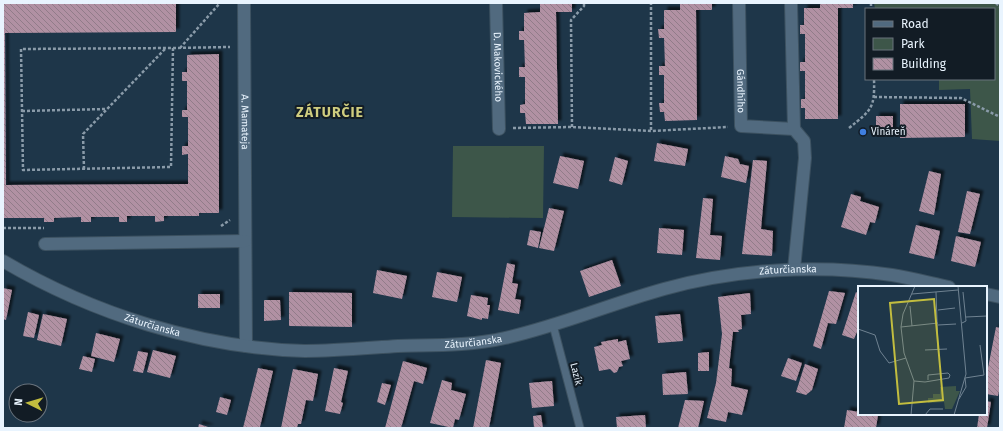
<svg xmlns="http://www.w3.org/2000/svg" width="1003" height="431" font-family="'Fira Sans',sans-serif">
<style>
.park{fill:#3d5649}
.building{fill:url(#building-back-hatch);filter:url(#shadow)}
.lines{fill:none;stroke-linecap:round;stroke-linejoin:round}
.service-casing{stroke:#3c5160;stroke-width:9}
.minor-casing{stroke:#3c5160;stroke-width:14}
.path{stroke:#8a9ba9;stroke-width:2.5;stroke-dasharray:3 2;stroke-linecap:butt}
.service{stroke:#516a7f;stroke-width:7}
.minor{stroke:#516a7f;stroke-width:12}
.shop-dot{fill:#3f7fe0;stroke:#121c25;stroke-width:1.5}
.labels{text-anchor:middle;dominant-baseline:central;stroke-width:4;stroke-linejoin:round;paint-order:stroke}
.street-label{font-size:10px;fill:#e9f4fe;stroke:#121c25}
.poi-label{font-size:10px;fill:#e9f4fe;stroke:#121c25;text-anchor:start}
.district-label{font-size:14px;font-weight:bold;letter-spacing:1px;fill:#cfcd7f;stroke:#121c25}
.inset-road{fill:none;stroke:#6f8291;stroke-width:1}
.view{fill:#c2bd3f;fill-opacity:0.15;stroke:#c2bd3f;stroke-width:2}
.inset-edge{fill:none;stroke:#e9f4fe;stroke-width:2}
</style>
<defs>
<pattern id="building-back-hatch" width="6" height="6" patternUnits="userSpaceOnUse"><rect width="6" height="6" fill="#b191a3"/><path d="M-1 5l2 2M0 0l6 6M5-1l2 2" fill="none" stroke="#917b89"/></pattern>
<filter id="shadow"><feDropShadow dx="3.5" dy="-3.5" stdDeviation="1" flood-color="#0009"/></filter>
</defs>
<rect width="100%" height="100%" fill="#1e3649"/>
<path class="park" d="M874,3h126v138l-28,-2 -2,-50 -31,1v-11h55v-70h-119z
M453,146h91l-1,72 -91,-1z"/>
<path class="building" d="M3,3h173v29l-171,1 1,152 182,-1v-30l-6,1v-9h6v-29h-6v-7h5v-29h-5v-9h5v-17l32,-1v159h-20v3h-35v5l-9,1v-6h-28v6h-8v-5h-28v5h-10v-5l-27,1v4h-10v-4h-41z
M540,3h32v9h-16l2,112h-32l-1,-11h-5v-8l5,-1v-27h-6v-10h6l-1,-27h-5v-9h5v-18l16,-1z
M680,3h32v7h-16l1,110 -32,1 -1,-9h-4l-1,-9h5v-28h-5v-9h6l-1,-28h-5l-1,-9h6v-19h16z
M820,3h33v5h-15v111h-33v-11h-4v-9h4v-28h-5v-9h5v-28h-5v-9h4v-17h16z
M900,104h65v33l-65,1z
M876,116h17v20h-17z
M657,143l31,6 -3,17 -31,-5z
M560,156l24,5 -6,28 -25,-6z
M725,156l13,3 2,5 9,2 -3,17 -25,-6z
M615,157l13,4 -6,24 -13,-4z
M753,160l14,1 -6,68 12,2 -1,25 -30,-2z
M929,171l12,3 -7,41 -15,-4z
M967,191l13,3 -10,40 -12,-2z
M851,194l10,3 -1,4 19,6 -4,16 -5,-1 -4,13 -25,-8z
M703,198l10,1 -3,36 12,1 -2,24 -24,-2z
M549,208l15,3 -10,40 -15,-3z
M916,225l24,6 -6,28 -25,-6z
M659,228l25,2 -2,25 -25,-2z
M530,230l11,2 -3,16 -11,-3z
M956,236l25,6 -6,25 -24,-6z
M612,260l9,26 -32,11 -9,-26z
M507,263l8,2 -3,18 6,1 -3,15 6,1 -2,14 -21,-4z
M377,270l30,6 -5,23 -29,-6z
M437,272l25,5 -5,25 -25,-5z
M3,288l9,2 -6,30 -3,-1z
M829,291l16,2 -9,31 -8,-1 -7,26 -8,-3z
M289,292l63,1v34l-63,-1z
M856,292l3,1v34l-5,12 -12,-4z
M750,293l1,21 -10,1 1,14 -4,1 1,2h-6l-4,36 3,1 -1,17 17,4 -6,25 -14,-3 -2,10 -19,-4 9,-35 6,-49 -4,-37z
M198,294h22v14h-22z
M471,295l17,3 -1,7h3l-2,14 -6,-1v2l-15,-4z
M264,300h16l1,20 -17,1z
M28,312l11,3 -5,23 -11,-2z
M43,314l24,5 -6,27 -24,-6z
M680,314l3,27 -25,2 -3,-27z
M996,327l4,1v59l-2,9 -12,-2v-16z
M96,333l24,6 -6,23 -23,-6z
M618,339v3l8,-2 4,19 -9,2 2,5 -4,1 -2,5 -3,1 -4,-4 -11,2 -5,-24 8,-2 -1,-3z
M153,350l23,6 -6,22 -23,-6z
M138,351l10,2 -5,20 -10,-2z
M709,352v19h-11v-18z
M83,356l12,3 -3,13 -13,-3z
M788,358l14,5 -6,18 -15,-5z
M486,360l15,3 -12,65h-16z
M403,361l24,7 -4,16 -9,-3 -13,47h-16z
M805,364l13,5 -6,21 -6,5 -10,-3z
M258,368l15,3 -13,56 -17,1z
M334,368l14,3 -7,31 2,1 -3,11 -15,-3z
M293,369l25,5 -5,27 -7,-1 -5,24h-3l-1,4h-16z
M686,372l2,22 -25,1 -1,-21z
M442,380l10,3 -1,7 15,4 -7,26 -4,-1 -2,9 -23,-5z
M552,381l2,25 -22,2 -3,-25z
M382,383l9,2 -6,20 -8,-3z
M220,397l11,3 -4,15 -11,-3z
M685,400l19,1 -6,27h-20z
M986,401l5,1 -4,26h-10l2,-14h7z
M847,410l12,2v2l19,1 -2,13h-32z
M541,415l2,13h-9l-1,-12z
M645,415l1,13h-29l-1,-11z
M199,424l12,4h-13z"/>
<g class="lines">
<defs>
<path id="service" d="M553,325l27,103"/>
<g id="minor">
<path id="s1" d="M244,3l2,343"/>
<path id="s2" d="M496,3l3,126"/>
<path id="s3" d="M739,3l2,123 53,3"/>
<path d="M791,3l3,126 10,12 1,17 -11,111"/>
<path d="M45,244l200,-3"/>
<path id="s4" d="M3,261c90,53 197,87 302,90 30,0 62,-3 93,-5 35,-1 72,0 107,-8 54,-12 105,-34 159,-49 73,-20 153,-25 228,-14 19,3 38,8 57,12"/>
<path d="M986,294l14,3"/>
</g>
</defs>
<use href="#service" class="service-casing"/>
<use href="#minor" class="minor-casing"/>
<path class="path" d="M871,3v6
M996,3l4,4
M173,48l-2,119 -148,3 -2,-121z
M173,48l57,-1
M180,48l40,-45
M874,97l87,1 39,19
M22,111l85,-2
M572,127l-1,-107 13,-14v-3
M513,128l59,-1 79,4 77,-4
M849,128c22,-18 26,-19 25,-49
M651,130v-127
M84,169l-1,-35 82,-85
M221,226l9,-6
M3,228h41"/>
<use href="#service" class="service"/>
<use href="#minor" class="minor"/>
</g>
<circle class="shop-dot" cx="863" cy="132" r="4"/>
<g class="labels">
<g class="street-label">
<text stroke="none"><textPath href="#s2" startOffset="64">D. Makovického</textPath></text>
<text stroke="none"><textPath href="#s3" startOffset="88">Gándhího</textPath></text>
<text stroke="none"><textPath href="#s1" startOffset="119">A. Mamateja</textPath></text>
<text stroke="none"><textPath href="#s4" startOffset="811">Záturčianska</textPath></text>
<text stroke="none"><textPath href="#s4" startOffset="163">Záturčianska</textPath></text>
<text stroke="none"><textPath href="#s4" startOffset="487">Záturčianska</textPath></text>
<text transform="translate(576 374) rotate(76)">Lazík</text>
</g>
<g class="poi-label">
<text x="871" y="132">Vináreň</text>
</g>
<g class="district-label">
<text x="330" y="112">ZÁTURČIE</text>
</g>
</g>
<g transform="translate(858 286)">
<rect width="129" height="129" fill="#1e3649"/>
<path d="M98,100v5h4l-8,18h-7l-1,-7 -16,1v-5h5v-4h7v-7z" fill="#3d5649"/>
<path class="inset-road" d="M78,6l2,57M54,8l46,-4M52,20l2,20M80,24l17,-2M108,31l21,-1M104,37l4,-2 -3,-29M80,39l18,-1M43,41l37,-4M0,43l17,6 5,16 9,12 17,-5M67,64l22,-1M107,92l19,-3 -4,-30M56,95l11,1 24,-4 1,-3 -2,-2 -20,2v5M101,113l7,-12 -1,-9M53,129l3,-34 -10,-28 -3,-26 2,-13 12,-28M67,129l5,-6h13M96,129l12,-41 -8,-88"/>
<path class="view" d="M76,13l9,101 -44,4 -9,-101z"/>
<rect width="129" height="129" class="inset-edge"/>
</g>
<rect width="1003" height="431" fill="none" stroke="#e9f4fe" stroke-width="8"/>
<rect x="865" y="8" width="130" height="72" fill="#121c25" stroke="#68727c"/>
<rect x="873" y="21" width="20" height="6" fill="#516a7f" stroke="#68727c"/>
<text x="901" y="28" font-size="12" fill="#e9f4fe">Road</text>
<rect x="873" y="38" width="20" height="12" fill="#3d5649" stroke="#68727c"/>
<text x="901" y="48" font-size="12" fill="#e9f4fe">Park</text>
<rect x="873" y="58" width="20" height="12" fill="url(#building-back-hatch)" stroke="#68727c"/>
<text x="901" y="68" font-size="12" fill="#e9f4fe">Building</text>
<g transform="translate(28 403) rotate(275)"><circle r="19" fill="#121c25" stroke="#68727c"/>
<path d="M0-3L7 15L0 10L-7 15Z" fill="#c2bd3f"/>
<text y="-6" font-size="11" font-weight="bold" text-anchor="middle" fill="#e9f4fe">N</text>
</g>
</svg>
